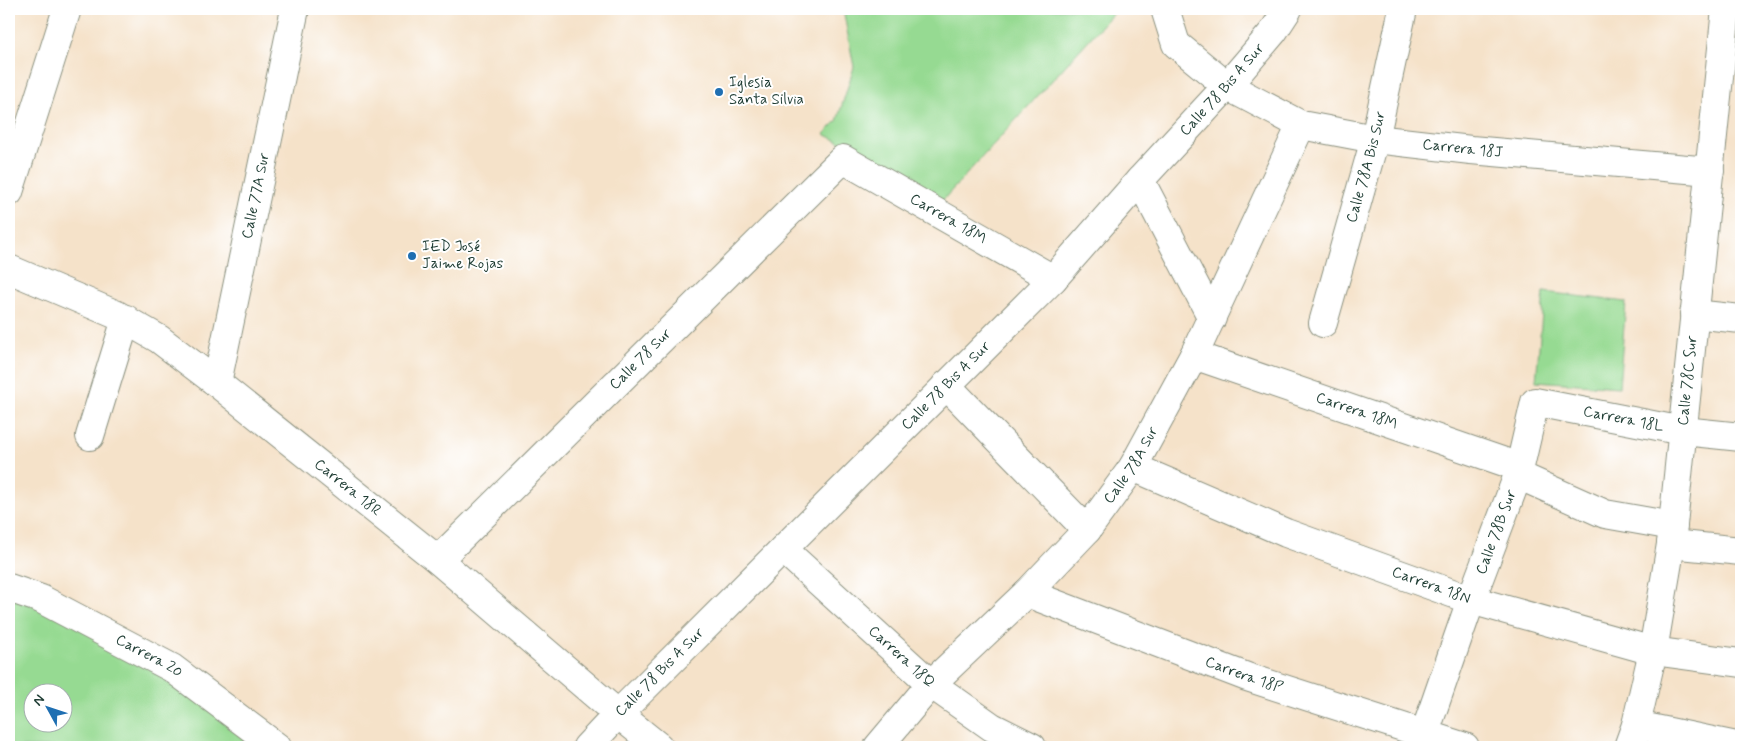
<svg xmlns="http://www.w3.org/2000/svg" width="1750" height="756" font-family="Mynerve,sans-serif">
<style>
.green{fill:#96da92;stroke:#5a8c63;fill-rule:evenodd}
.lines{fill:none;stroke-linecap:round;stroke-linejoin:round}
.minor-casing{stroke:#8a907e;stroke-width:30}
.tertiary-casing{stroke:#8a907e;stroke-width:30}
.minor{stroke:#fff;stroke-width:28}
.tertiary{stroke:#fff;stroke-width:28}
.poi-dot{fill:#1f6fb2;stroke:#fff;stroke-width:2}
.labels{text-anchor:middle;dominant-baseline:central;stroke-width:4;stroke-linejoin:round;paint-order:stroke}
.poi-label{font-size:15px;fill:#1f3d34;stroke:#fff;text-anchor:start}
.street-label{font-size:15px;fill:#1f3d34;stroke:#fff}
</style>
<rect width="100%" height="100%" fill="#fff"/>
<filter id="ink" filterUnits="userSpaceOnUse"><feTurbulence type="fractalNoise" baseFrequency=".02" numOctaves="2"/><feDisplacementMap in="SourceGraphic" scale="10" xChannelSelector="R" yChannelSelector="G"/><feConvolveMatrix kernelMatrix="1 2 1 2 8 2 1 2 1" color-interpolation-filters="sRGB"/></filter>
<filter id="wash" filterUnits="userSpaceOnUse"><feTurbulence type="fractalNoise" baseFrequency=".0096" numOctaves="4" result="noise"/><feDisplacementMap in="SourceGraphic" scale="20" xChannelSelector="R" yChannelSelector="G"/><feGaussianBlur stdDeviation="1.12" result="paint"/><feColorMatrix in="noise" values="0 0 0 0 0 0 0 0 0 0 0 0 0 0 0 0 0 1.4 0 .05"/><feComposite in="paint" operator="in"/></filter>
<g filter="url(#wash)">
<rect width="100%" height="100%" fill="#f5e2c9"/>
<path class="green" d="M843,9h274l-175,192 -92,-54 -26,-13 13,-13 17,-54z
M1544,292l82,10 -7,85 -83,-6z
M9,588l32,11 236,148h-268zM32,694h30v30h-30z"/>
</g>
<g filter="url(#ink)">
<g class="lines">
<defs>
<g id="minor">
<path id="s1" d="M1165,9l11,35 51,42 74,39 74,14 96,11 239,21"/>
<path d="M1140,180l72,138"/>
<path d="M9,192l58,-183"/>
<path d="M1694,314l47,5"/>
<path id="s2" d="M1323,323l52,-184 28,-130"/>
<path id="s3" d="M1194,355l325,112"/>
<path id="s4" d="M217,383l78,-374"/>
<path d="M946,385l141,145"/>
<path d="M90,436l36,-117"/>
<path id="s5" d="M1133,467l153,66 185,67 182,51 88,12"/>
<path d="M1518,475l87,39 68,12"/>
<path d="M1671,544l70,7"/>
<path id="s6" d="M783,549l148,135 61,43 40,20"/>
<path id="s7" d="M438,560l405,-401 210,120"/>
<path id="s8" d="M9,588l32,11 131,69 105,79"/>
<path id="s9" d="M1027,593l220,84 218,70"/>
<path d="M1636,725l105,22"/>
<path d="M587,747l31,-33"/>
<path id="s10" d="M878,747l53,-63 96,-91 60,-63 46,-63 61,-112 107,-230"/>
<path id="s11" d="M1420,747l51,-147 47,-125 17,-73 148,29 58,6"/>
<path id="s12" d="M1628,747l8,-22 17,-74 18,-107 55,-535"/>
</g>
<g id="tertiary">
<path id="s13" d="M9,269l108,46 42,24 58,44 221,177 180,154 41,33"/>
<path id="s14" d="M618,714l435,-435 87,-99 87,-94 46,-54 15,-23"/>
</g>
</defs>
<use href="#minor" class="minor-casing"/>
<use href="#tertiary" class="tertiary-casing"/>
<use href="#minor" class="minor"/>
<use href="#tertiary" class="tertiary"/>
</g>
</g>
<g class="poi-dot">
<circle cx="719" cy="92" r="5"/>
<circle cx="412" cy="256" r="5"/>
</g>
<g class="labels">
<g class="poi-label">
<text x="729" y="83">Iglesia<tspan x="729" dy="17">Santa Silvia</tspan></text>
<text x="422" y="247">IED José<tspan x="422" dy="17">Jaime Rojas</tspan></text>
</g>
<g class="street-label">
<text stroke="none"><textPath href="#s14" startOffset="869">Calle 78 Bis A Sur</textPath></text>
<text stroke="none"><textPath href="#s1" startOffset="350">Carrera 18J</textPath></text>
<text stroke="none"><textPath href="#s2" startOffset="162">Calle 78A Bis Sur</textPath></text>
<text stroke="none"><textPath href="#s4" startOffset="191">Calle 77A Sur</textPath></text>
<text stroke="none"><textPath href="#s7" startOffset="691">Carrera 18M</textPath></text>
<text stroke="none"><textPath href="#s7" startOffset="285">Calle 78 Sur</textPath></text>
<text stroke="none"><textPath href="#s12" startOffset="372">Calle 78C Sur</textPath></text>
<text stroke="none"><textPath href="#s14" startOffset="464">Calle 78 Bis A Sur</textPath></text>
<text stroke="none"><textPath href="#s3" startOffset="172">Carrera 18M</textPath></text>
<text stroke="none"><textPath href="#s11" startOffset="454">Carrera 18L</textPath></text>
<text stroke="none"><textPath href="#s10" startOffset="380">Calle 78A Sur</textPath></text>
<text stroke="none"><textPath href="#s13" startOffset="406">Carrera 18R</textPath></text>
<text stroke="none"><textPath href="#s11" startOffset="228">Calle 78B Sur</textPath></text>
<text stroke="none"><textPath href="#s5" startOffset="321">Carrera 18N</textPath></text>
<text stroke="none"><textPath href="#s6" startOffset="160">Carrera 18Q</textPath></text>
<text stroke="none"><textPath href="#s8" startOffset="156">Carrera 20</textPath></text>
<text stroke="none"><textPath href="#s14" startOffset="59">Calle 78 Bis A Sur</textPath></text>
<text stroke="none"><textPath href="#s9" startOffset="232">Carrera 18P</textPath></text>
</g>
</g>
<rect width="1750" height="756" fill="none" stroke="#fff" stroke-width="30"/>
<g transform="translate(48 708) rotate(310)"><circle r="24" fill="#ffffff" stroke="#a5b1ae"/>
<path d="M0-4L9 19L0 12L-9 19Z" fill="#1f6fb2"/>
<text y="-8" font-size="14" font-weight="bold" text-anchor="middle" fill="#1f3d34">N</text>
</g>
</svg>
